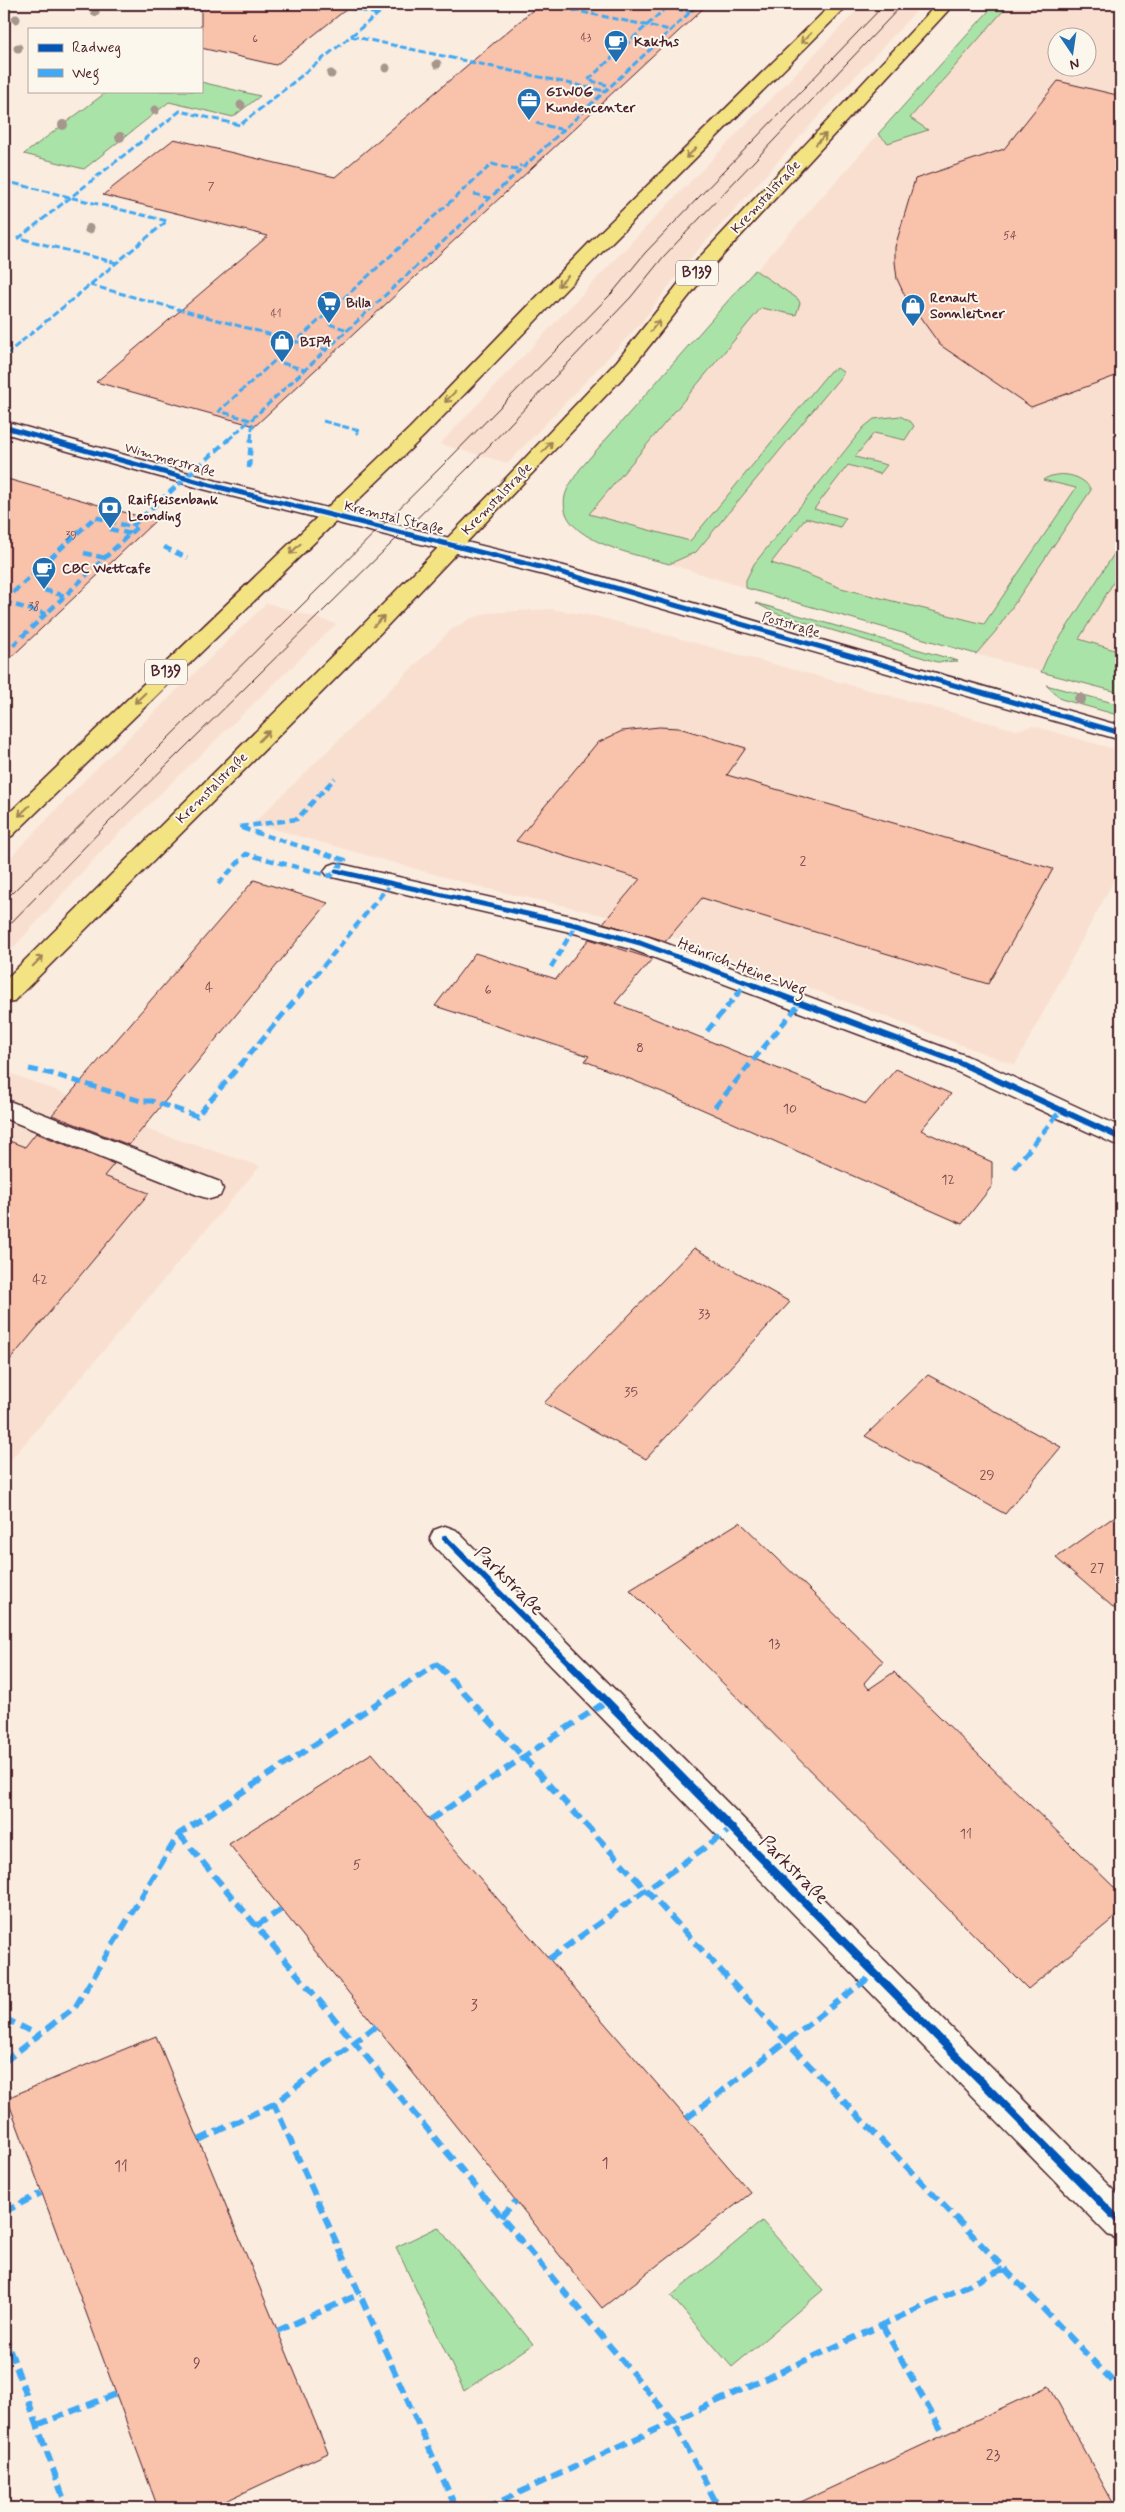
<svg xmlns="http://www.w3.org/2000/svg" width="1125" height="2512" font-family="Mynerve,sans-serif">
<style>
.built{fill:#f9dfcf;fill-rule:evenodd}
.green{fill:#aae3a7;stroke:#7a8169}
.building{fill:#f8c2ab;stroke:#4a1f2b}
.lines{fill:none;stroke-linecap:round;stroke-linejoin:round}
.service-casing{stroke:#4a1f2b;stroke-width:3}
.minor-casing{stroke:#4a1f2b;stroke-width:3}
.tertiary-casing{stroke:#4a1f2b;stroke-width:3}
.primary-casing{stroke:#4a1f2b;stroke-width:3}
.service{fill:#fbf7ec;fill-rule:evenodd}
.minor{fill:#fbf7ec;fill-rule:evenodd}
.tertiary{fill:#fbf7ec;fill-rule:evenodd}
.primary{fill:#f4e382;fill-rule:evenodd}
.tram{stroke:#4a1f2b;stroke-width:1}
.quiet-far3{stroke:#3fa9f5;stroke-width:3;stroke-dasharray:7 3;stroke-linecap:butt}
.quiet-far2{stroke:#3fa9f5;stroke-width:4.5;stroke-dasharray:8 4.5;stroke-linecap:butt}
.quiet-far1{stroke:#3fa9f5;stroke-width:5;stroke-dasharray:10 5;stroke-linecap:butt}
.quiet{stroke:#3fa9f5;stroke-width:6;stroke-dasharray:12 6;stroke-linecap:butt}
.cycleway-far3-casing{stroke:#fbf7ec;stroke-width:6}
.cycleway-far2-casing{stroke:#fbf7ec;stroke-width:8}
.cycleway-far1-casing{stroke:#fbf7ec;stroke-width:9}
.cycleway-casing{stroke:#fbf7ec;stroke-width:11}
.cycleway-far3{stroke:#0057b8;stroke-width:4.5}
.cycleway-far2{stroke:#0057b8;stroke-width:5}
.cycleway-far1{stroke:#0057b8;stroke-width:6}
.cycleway{stroke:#0057b8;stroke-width:8}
.tree{fill:#a6968d}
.oneway{stroke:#9f8156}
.labels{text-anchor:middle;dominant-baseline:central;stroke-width:4;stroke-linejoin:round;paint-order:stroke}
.far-number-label{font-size:11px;fill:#76484b}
.far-poi-label{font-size:14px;font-weight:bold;fill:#4a1f2b;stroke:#fbf7ec;text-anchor:start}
.far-street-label{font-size:14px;fill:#4a1f2b;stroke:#fbf7ec}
.number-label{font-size:14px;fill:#76484b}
.shield{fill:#fbf7ec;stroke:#7f6065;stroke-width:1}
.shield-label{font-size:15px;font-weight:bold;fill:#4a1f2b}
.street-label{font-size:16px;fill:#4a1f2b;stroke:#fbf7ec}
.near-number-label{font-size:16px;fill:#76484b}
.near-street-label{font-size:19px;fill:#4a1f2b;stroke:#fbf7ec}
</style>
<rect width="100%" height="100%" fill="#faecdf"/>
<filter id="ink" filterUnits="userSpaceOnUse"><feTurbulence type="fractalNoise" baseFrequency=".02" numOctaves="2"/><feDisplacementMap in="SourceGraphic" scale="10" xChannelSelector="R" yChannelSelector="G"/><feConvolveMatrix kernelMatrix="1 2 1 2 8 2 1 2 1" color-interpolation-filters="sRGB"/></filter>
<g filter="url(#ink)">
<path class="built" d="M863,4h60l-79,84 -156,173 -48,63 -132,139 -68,-19 184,-194z
M995,4h126v689l-145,-39 -230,-66 -149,-47 -25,-16 -8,-14 1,-16 24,-38zM1058,38h30v30h-30z
M267,603l69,21 -230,222 -102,112v-94l85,-88z
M550,609l49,8 417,113 17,-4 88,25v116l-106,198 -370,-139 -70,-18 -91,-20 -228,-64 -1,-2 196,-192 19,-11 18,-6z
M4,1071l64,24 -6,7 198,64 -256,302z"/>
<path class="green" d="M995,4h14l-99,114 18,12 -40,13 -10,-9z
M201,82l59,14 -27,21 -64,-15 -85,67 -60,-15 84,-63h93z
M755,270l43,29 2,4 -4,12 -35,-7 -172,206 101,27 140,-170 7,-3 6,4v2l-147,178 -27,12c-30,-9 -114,-23 -104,-68 2,-9 10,-19 15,-27z
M900,416l11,6 3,4 -9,14 -31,-7 -19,24 32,8 -7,9 -32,-9 -34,44 32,9 -6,9 -34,-9 -35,45 33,10 37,15 143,36 92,-136 -33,-8c14,-10 40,-6 48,10l-95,141 -20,23 -230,-66v-8l8,-16 110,-137 10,-8z
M1121,543v27l-42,69 42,13v41l-80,-21 6,-14z
M756,603l202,58 -21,1 -13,-4 -149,-45z
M1046,685l75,20v11l-60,-17z
M762,2221l61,69 -91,77 -61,-71z
M438,2227l95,117 -69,47 -68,-144z"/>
<path class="building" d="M201,4h152l-77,61 -75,-17z
M540,4h168l-453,422 -159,-44 172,-146 -165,-41 71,-56 161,38z
M1058,81l63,15v278l-90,33 -91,-62 -35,-49 -8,-17 -2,-17v-15l20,-68 89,-30z
M4,478l151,43 -151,143z
M659,727l20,1 67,20 -19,27 326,94 -65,115 -286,-86 -36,43 -63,-18 37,-44 -124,-38 81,-98 25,-12z
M254,880l74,23 -199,242 -77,-30z
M589,939l63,20 -37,44 251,101 30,-35 55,25 -30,36 71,32v24l-30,38 -290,-128 -87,-35 4,-5 -154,-50 40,-53 81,26z
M36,1133l78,31 -10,12 45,17 -145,174v-228l21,8z
M694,1248l96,54 -144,157 -102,-56z
M928,1375l133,72 -56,67 -140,-78z
M1121,1512v102l-65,-56z
M740,1522l143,139 -19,22 5,6 25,-17 227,222v18l-93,77 -398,-399z
M372,1753l379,440 -149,115 -373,-464z
M156,2036l172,417 -117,55h-53l-151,-410z
M1049,2386l67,122h-328l156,-73z"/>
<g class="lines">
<defs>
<path id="service" d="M4,1099l216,83 3,7 -3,7 -10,3 -10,-3 -196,-78z"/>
<path id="minor" d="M336,863l240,54 73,20 318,119 154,71v20l-172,-79 -318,-119 -57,-16 -246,-57 -4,-5 4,-5z
M445,1526l11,4 665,668v42l-13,-5 -674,-689 -4,-8 4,-8z"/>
<path id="tertiary" d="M4,421l213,60 347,85 557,160v14l-573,-164 -345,-87 -199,-56z"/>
<path id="primary" d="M832,4h17l-245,246 -180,186 -412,400 -8,2v-20l406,-390 180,-186z
M937,4h17l-242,263 -81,102 -108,114 -156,164 -354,355 -9,2v-23l347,-344 158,-162 108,-114 81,-102z"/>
</defs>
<use href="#service" class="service-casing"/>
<use href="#minor" class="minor-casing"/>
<use href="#tertiary" class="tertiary-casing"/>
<use href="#primary" class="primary-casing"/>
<use href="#service" class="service"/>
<use href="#minor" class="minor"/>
<use href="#tertiary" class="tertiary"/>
<use href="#primary" class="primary"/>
<path class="tram" d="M4,901l444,-441 165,-168 32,-39 240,-249
M4,930l104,-107 362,-357 161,-169 33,-41 239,-252"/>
<path class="quiet-far3" d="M331,4l46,10
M543,4l127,26
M676,9l14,3
M4,12l12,-8
M351,36l39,-32
M607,85l-19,-5 82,-76
M536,123l27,7
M4,181l163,40 -163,135
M474,194l16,4
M117,263l-98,-25 161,-127 60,14 111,-89 253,55
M90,285l237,65
M329,324l19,6
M282,363l23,7
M250,420l-31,-9 273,-247 23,6 6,-5
M323,421l37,10 -4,3
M228,440l22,-20
M251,440l2,-22 446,-414"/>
<path class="quiet-far2" d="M249,468l2,-29
M110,529l21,5
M164,547l23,11
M84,553l21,5
M44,590l21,6
M4,601l91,-84 36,10 98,-88
M4,602l42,12
M4,654l134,-128
M240,827l57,-8 38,-41
M218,884l28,-30 85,22 14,-16 -107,-33
M551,967l25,-42
M307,986l84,-103
M744,986l3,-3"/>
<path class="quiet-far1" d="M707,1031l38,-46
M29,1069l24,5 88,27h11l45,15 111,-131
M715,1107l85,-104
M1014,1168l47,-58
M433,1666l4,-2 2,2"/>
<path class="quiet" d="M438,1665l348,376 335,349
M430,1820l177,-119
M179,1834l494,587 46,87
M256,1926l26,-17
M549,1959l183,-131
M4,2018l26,13
M376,2026l-102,78 182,404
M4,2062l72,-56 103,-172 256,-169
M687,2118l188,-145
M199,2140l75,-36
M4,2212l37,-19
M501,2217l15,-16
M882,2325l62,110
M277,2331l83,-37
M4,2333l63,175
M37,2425l79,-31
M486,2508l517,-239"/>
<defs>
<path id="cycleway-far3" d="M4,427l46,13"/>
<path id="cycleway-far2" d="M45,439l165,46 346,86 565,162
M336,871l240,54 64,18 116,43"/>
<path id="cycleway-far1" d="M753,985l205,77 163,76
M445,1538l127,128"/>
<path id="cycleway" d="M571,1665l550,558"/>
</defs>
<use href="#cycleway-far3" class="cycleway-far3-casing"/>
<use href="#cycleway-far2" class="cycleway-far2-casing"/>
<use href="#cycleway-far1" class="cycleway-far1-casing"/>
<use href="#cycleway" class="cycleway-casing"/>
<use href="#cycleway-far3" class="cycleway-far3"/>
<use href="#cycleway-far2" class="cycleway-far2"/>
<use href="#cycleway-far1" class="cycleway-far1"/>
<use href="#cycleway" class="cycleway"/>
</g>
<g class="tree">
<circle cx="95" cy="12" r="4.5"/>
<circle cx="16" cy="19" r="4.5"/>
<circle cx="18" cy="48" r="4.5"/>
<circle cx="437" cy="64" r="4.5"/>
<circle cx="386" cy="68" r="4.5"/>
<circle cx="331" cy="74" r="4.5"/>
<circle cx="241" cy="105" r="4.5"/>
<circle cx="155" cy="110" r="4.5"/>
<circle cx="63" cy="125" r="5"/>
<circle cx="120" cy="137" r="5"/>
<circle cx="89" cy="229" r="5"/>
<circle cx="1080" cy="699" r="6"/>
</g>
<defs><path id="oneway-shaft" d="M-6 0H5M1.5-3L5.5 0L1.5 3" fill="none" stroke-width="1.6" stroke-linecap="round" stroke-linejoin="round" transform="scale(1.25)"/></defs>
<g class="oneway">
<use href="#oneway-shaft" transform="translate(806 38) rotate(135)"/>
<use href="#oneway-shaft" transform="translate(821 139) rotate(-47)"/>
<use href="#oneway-shaft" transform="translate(691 153) rotate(135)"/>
<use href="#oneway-shaft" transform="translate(563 281) rotate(134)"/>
<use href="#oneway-shaft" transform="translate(655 326) rotate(-51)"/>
<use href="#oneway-shaft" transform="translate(450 397) rotate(134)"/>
<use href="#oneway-shaft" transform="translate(547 447) rotate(-47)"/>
<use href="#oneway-shaft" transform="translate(295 549) rotate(136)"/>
<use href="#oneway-shaft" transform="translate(379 621) rotate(-46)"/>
<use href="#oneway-shaft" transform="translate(140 698) rotate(136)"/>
<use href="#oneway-shaft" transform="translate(264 736) rotate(-45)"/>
<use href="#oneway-shaft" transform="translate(24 811) rotate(136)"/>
<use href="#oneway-shaft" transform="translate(38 961) rotate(-45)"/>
</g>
</g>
<defs>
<symbol id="cafe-pin" viewBox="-11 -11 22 30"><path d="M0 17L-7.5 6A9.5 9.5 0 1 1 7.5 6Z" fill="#1f6fb2" stroke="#fbf7ec"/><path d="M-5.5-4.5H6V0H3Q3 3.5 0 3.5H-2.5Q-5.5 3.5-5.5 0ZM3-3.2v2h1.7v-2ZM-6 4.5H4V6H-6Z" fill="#fff"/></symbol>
<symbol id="office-pin" viewBox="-11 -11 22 30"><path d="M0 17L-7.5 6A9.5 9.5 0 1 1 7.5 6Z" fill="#1f6fb2" stroke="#fbf7ec"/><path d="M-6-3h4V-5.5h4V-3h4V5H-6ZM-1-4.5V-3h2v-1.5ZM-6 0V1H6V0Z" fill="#fff"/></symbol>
<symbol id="supermarket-pin" viewBox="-11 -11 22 30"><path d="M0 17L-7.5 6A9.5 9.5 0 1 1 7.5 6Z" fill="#1f6fb2" stroke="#fbf7ec"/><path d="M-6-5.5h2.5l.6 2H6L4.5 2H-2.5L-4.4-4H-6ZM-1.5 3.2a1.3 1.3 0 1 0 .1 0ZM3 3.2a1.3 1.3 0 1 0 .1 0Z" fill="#fff"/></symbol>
<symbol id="shop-pin" viewBox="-11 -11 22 30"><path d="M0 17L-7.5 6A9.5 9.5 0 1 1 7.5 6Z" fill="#1f6fb2" stroke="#fbf7ec"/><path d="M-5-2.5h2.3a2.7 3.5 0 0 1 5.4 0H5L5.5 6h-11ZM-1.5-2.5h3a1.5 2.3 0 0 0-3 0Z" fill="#fff"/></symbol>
<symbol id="bank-pin" viewBox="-11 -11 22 30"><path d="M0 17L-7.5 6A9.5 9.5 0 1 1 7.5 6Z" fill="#1f6fb2" stroke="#fbf7ec"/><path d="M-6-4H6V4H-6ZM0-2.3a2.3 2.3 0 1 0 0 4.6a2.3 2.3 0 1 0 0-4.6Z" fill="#fff"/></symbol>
</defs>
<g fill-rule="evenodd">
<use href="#cafe-pin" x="602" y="28" width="28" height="38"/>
<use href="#office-pin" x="515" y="86" width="28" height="38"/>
<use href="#supermarket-pin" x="315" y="289" width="28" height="38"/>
<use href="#shop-pin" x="899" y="292" width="28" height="38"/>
<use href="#shop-pin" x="268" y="328" width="28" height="38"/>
<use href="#bank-pin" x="96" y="494" width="28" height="38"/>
<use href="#cafe-pin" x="30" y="555" width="28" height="38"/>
</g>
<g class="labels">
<g class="far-number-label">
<text x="586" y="38">43</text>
<text x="255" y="39">6</text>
<text x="211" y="187">7</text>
<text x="1010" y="236">54</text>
<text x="276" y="314">41</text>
<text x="71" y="536">39</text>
<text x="34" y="607">38</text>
</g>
<g class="far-poi-label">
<text x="634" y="42">Kaktus</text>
<text x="546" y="92">GIWOG<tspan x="546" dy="16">Kundencenter</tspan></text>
<text x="930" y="298">Renault<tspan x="930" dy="16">Sonnleitner</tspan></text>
<text x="346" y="303">Billa</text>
<text x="300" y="342">BIPA</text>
<text x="128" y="500">Raiffeisenbank<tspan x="128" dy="16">Leonding</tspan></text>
<text x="62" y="569">CBC Wettcafe</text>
</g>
<g class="far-street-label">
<text transform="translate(766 197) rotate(-47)">Kremstalstraße</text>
<text transform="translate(170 460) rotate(16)">Wimmerstraße</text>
<text transform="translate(497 499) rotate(-46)">Kremstalstraße</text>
<text transform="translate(394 518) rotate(14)">Kremstal Straße</text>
<text transform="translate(791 625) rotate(16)">Poststraße</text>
<text transform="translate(212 788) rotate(-45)">Kremstalstraße</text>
</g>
<g class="number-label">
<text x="803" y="861">2</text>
<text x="209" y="988">4</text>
<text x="488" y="990">6</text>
<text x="640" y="1048">8</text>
<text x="790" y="1109">10</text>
<text x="948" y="1180">12</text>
<text x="40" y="1280">42</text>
<text x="704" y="1314">33</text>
<text x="631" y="1392">35</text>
<text x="987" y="1475">29</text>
<text x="1097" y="1568">27</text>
<text x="774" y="1644">13</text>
<text x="966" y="1834">11</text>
<text x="357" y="1865">5</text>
</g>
<g class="shield">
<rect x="676" y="260.5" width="42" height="25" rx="4"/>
<rect x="145" y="659.5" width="42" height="25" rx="4"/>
</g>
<g class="shield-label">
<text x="697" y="273">B139</text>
<text x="166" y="672">B139</text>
</g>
<g class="street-label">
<text transform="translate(742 967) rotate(21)">Heinrich-Heine-Weg</text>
</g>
<g class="near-number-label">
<text x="474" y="2005">3</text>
<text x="605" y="2163">1</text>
<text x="121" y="2166">11</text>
<text x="197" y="2363">9</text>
<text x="993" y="2455">23</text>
</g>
<g class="near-street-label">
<text transform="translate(509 1581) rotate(45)">Parkstraße</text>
<text transform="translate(794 1870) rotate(45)">Parkstraße</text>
</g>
</g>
<rect width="1125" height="2512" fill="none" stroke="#fbf7ec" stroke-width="20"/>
<rect x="10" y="10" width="1105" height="2492" fill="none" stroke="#4a1f2b" stroke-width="2" filter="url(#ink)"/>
<rect x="28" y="28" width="175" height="65" fill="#fbf7ec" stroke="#b4a19f"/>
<rect x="38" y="44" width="25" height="8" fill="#0057b8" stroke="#b4a19f"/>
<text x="72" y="52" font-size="15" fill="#4a1f2b">Radweg</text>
<rect x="38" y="69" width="25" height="8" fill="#3fa9f5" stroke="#b4a19f"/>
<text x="72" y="78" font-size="15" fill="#4a1f2b">Weg</text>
<g transform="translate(1072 52) rotate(167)"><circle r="24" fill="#fbf7ec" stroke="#b4a19f"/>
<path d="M0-4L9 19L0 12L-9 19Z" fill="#1f6fb2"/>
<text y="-8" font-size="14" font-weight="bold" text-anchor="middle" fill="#4a1f2b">N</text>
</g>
</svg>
